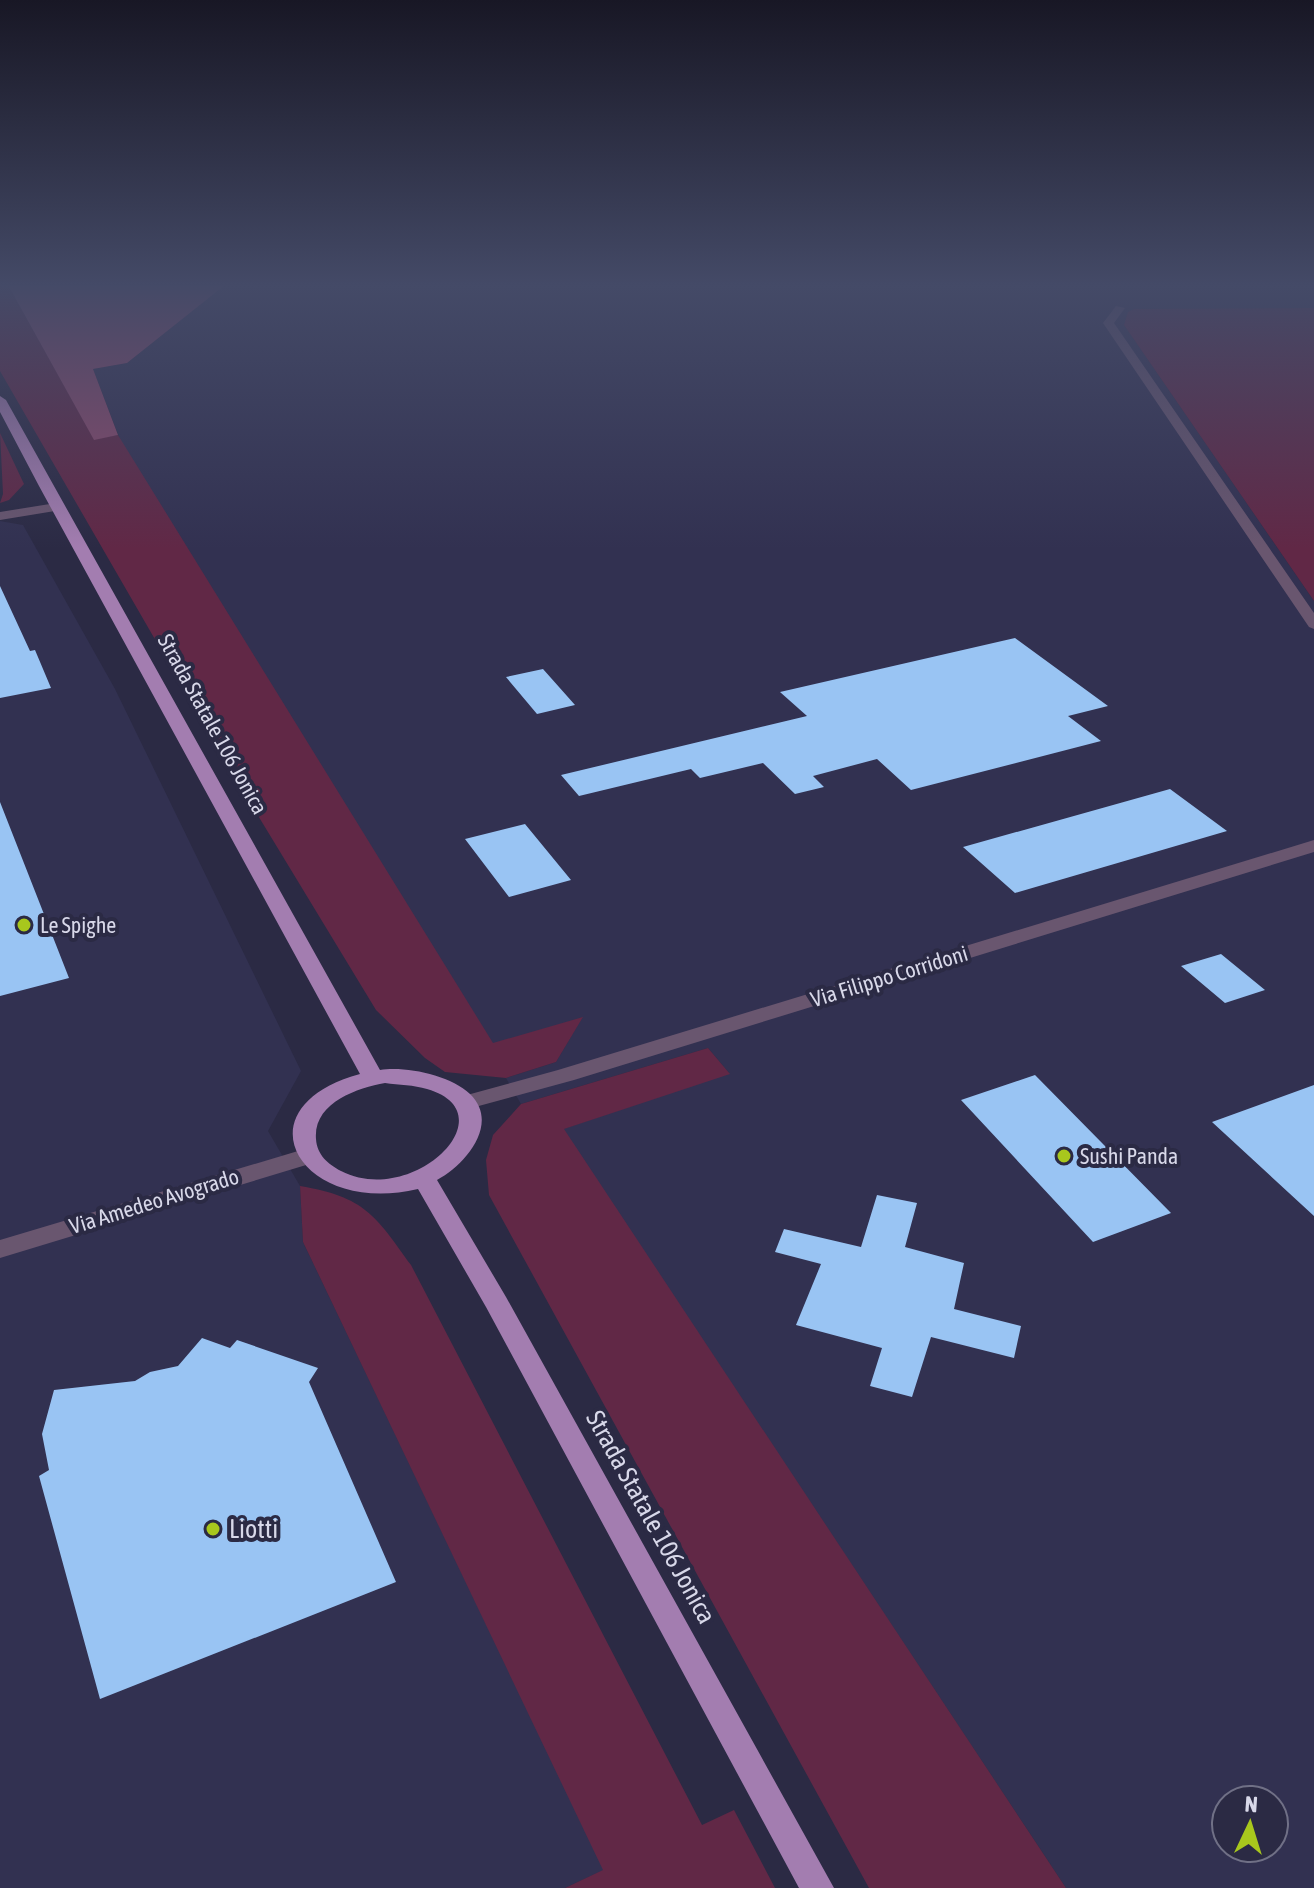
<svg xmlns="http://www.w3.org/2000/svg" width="1314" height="1888" font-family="'Asap Condensed',sans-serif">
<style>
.built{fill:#323151;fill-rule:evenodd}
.green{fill:#612846}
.forest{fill:#8f4a6c}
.building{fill:#99c4f3}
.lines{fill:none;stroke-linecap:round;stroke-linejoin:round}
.minor{fill:#69566f;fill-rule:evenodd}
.major{fill:#a37db0;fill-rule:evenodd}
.poi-dot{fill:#a8c71d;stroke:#2b2a44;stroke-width:3}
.labels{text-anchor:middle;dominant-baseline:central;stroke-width:8;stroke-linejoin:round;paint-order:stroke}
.street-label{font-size:22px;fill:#d8d8e9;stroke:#2b2a44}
.poi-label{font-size:22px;fill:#d8d8e9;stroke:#2b2a44;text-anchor:start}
.near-street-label{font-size:26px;fill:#d8d8e9;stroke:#2b2a44}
.near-poi-label{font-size:26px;fill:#d8d8e9;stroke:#2b2a44;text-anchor:start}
</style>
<rect width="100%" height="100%" fill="#2b2a44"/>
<path class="built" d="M225,285h1089v23l-180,1 -10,16 190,276v1287h-248l-503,-759 166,-56 -21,-25 -187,56 -15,-26 50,-16 26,-44 -89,26 -372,-602 -28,-73 34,-6zM1226,1800h48v48h-48z
M0,521l23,4 92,164 186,382 -33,60 32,55 3,56 301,628 -39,18h-565z"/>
<path class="green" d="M0,285h8l86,154 24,-4 375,608 90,-26 -27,45 -50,16 -61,-6 -20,-14 -49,-48 -145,-239 -231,-400z
M1314,308v293l-190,-276 4,-13 6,-3z
M0,433l24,51 -15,16 -9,3 3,-9z
M708,1048l22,26 -166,55 502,759h-197l-380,-693 -3,-35 7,-25 28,-31z
M300,1186c65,11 75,29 111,79l291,560 32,-15 41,78h-210l38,-18 -300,-628z"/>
<path class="forest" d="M8,285h217l-98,78 -34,6 25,66 -24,5z"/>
<path class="building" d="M0,586l30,65 5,-1 16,38 -51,10z
M1015,638l93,68 -40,10 33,25 -190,49 -34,-31 -64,17 11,11 -29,7 -32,-31 -63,15 -9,-9 -112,27 -18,-21 246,-59 -27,-24z
M543,669l32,36 -38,9 -31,-37z
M1170,789l57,42 -212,62 -52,-46z
M0,802l69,176 -69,18z
M525,824l46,56 -62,17 -44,-58z
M1221,954l44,36 -40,13 -44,-37z
M1035,1075l136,138 -78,29 -132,-142z
M1314,1085v131l-102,-94z
M877,1195l40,8 -12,44 59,16 -10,46 67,17 -7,32 -83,-21 -19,60 -42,-11 12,-38 -86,-23 25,-61 -46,-12 9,-23 77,18z
M202,1338l28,10 7,-8 81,28 -9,14 87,200 -296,117 -61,-223 10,-6 -7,-36 12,-44 81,-9 15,-9 28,-6z"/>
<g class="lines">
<path class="minor" d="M1116,306l9,2 -11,15 200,290v16l-5,-2 -206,-304z
M56,503l7,4 -2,3 -61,10v-8z
M1314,840v12l-740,228 -110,30 -8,-2 -3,-5 3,-5 102,-28z
M308,1148l8,2 4,6 -4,6 -316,96v-18z"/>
<path class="major" d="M0,396l6,4 374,670c26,-4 70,5 90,24 31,30 -6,72 -33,86l69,117 328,591h-35l-313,-581 -68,-118c-118,28 -182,-81 -58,-115l-321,-588 -39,-74zM385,1083c14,2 29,2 42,6 83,24 -14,119 -86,82 -13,-7 -24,-16 -25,-32 -3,-36 41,-51 69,-56z"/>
</g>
<linearGradient id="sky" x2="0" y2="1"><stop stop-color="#181725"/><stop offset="0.52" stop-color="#444a67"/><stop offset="1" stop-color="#444a67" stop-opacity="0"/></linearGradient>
<rect width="1314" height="549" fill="url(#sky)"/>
<g class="poi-dot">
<circle cx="24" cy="925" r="8"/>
<circle cx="1064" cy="1156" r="8"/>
<circle cx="213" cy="1529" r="8"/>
</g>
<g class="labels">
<g class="street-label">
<text transform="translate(213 724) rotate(61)">Strada Statale 106 Jonica</text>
<text transform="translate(889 976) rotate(-17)">Via Filippo Corridoni</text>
<text transform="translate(154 1201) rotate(-17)">Via Amedeo Avogrado</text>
</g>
<g class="poi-label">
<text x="40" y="925">Le Spighe</text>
<text x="1080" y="1156">Sushi Panda</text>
</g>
<g class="near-street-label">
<text transform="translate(651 1517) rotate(61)">Strada Statale 106 Jonica</text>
</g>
<g class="near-poi-label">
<text x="229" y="1529">Liotti</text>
</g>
</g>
<g transform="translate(1250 1824) rotate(4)"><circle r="38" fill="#2b2a44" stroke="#707086" stroke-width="2"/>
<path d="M0-6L14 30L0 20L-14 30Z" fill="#a8c71d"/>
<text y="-12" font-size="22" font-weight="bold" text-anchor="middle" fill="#d8d8e9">N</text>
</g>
</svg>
